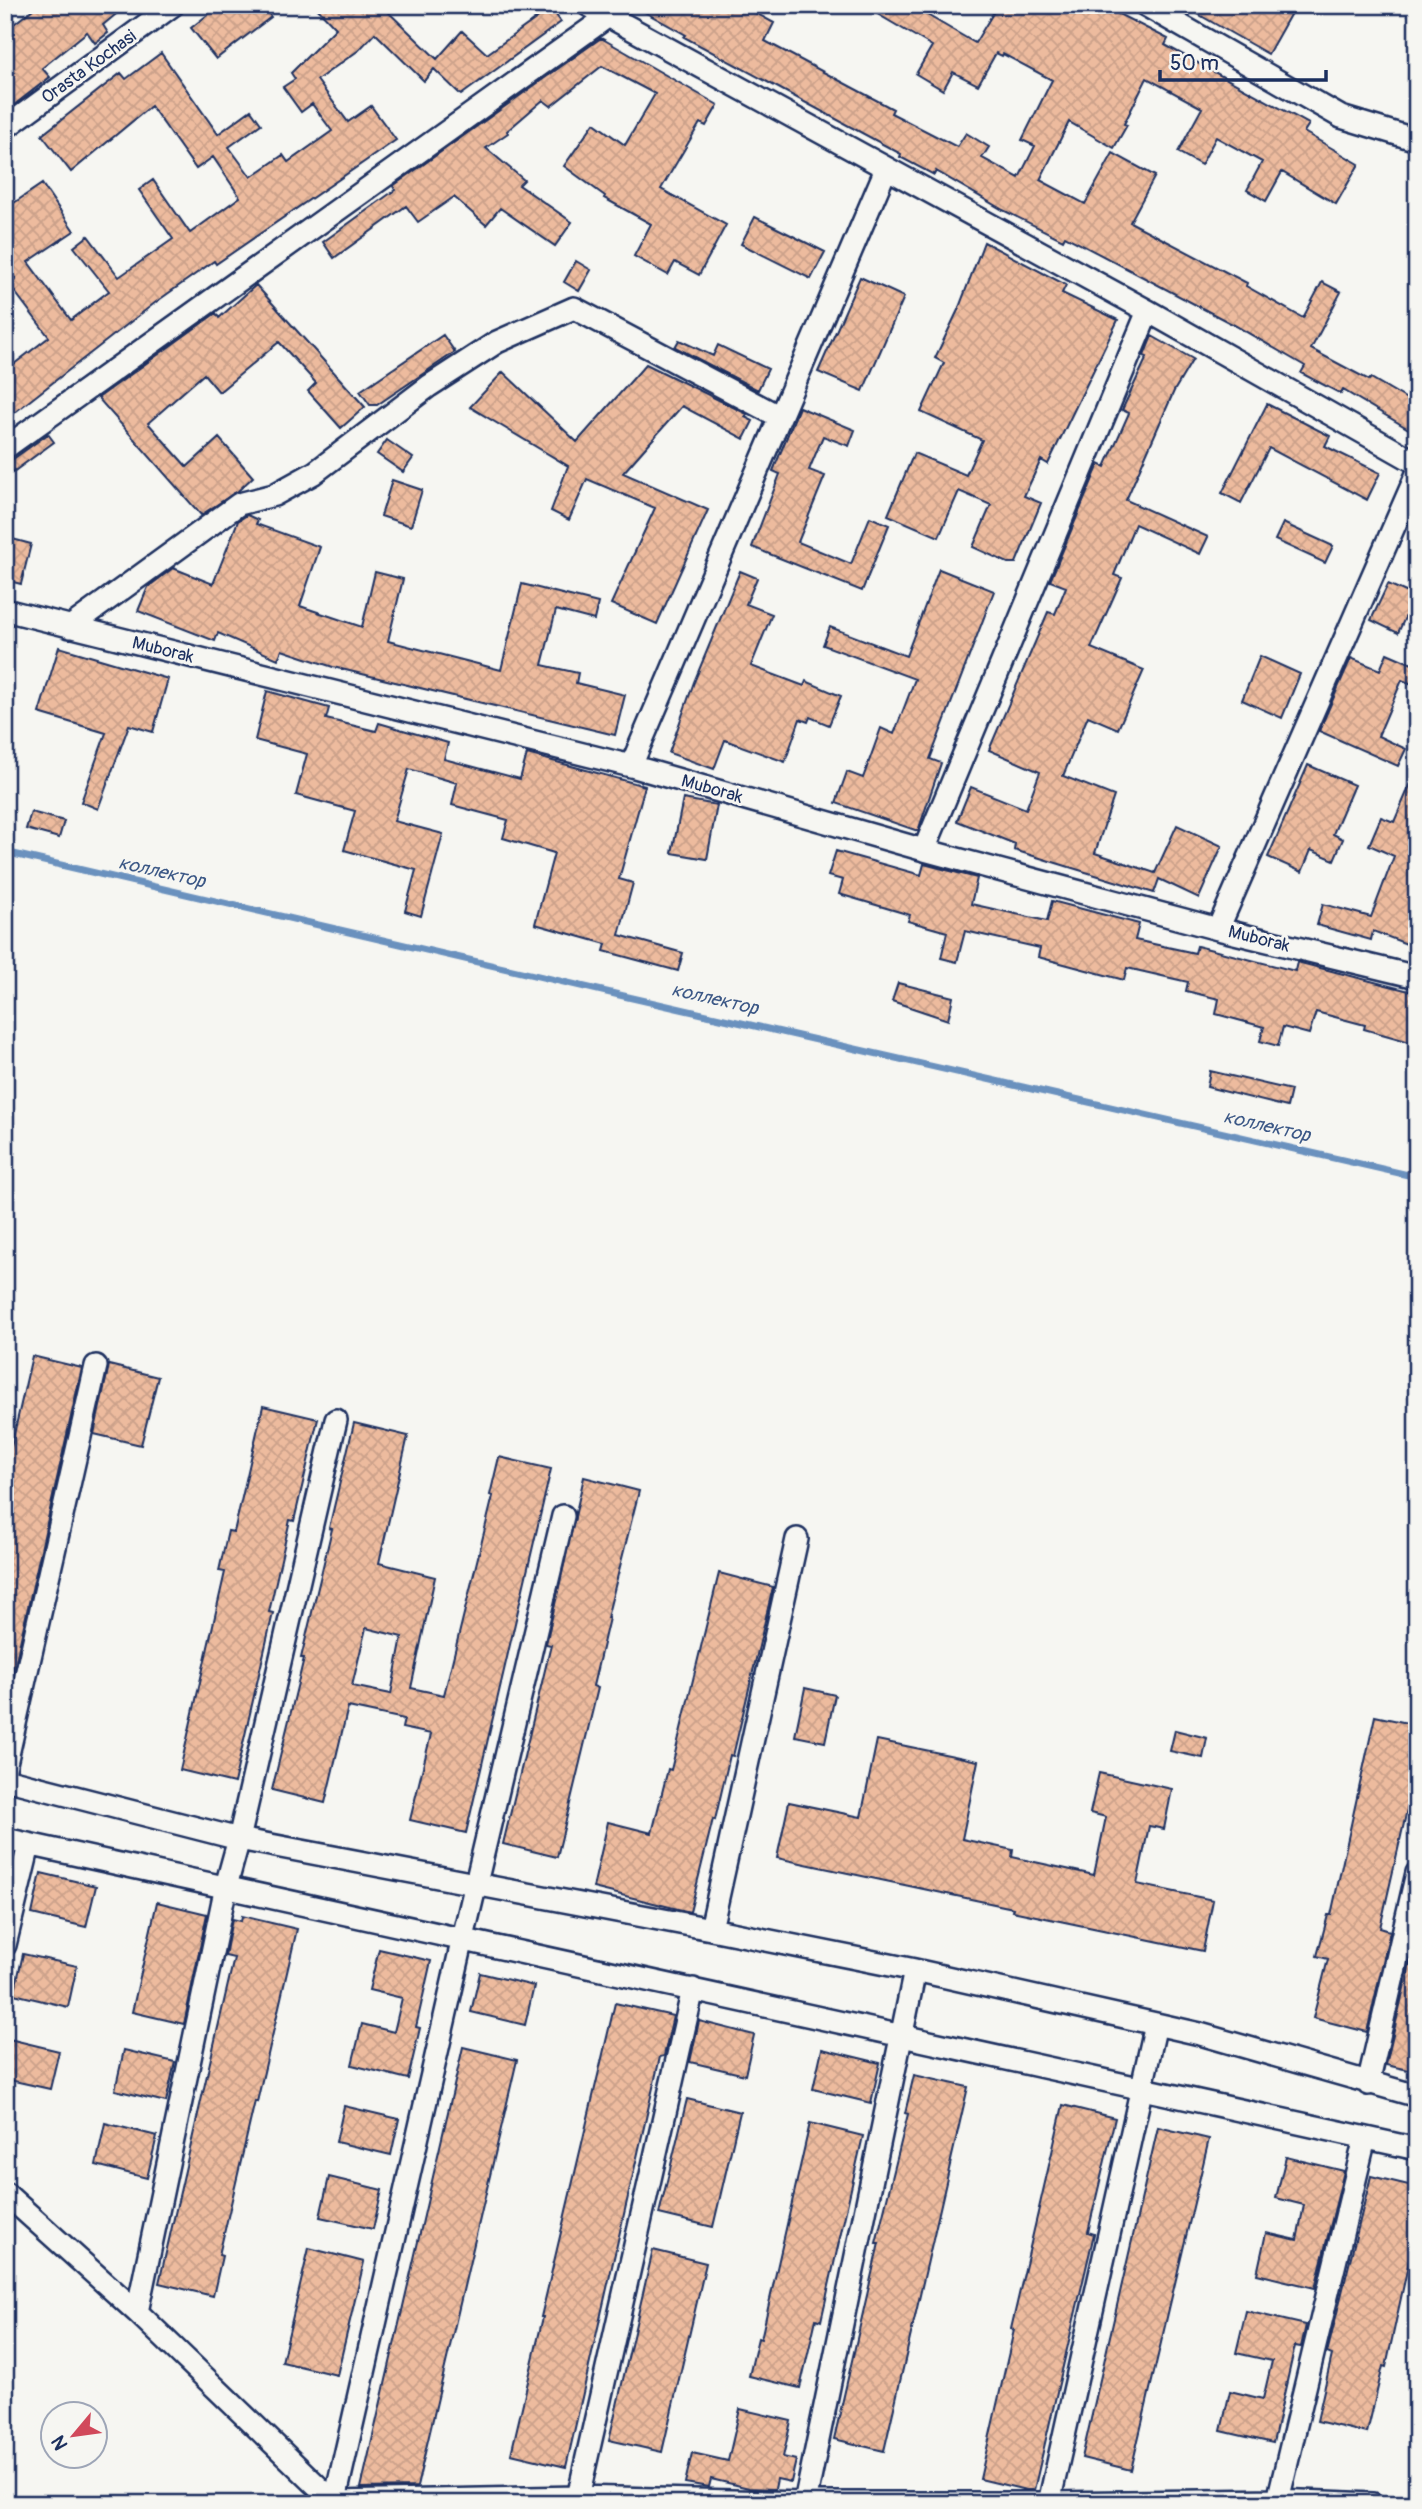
<svg xmlns="http://www.w3.org/2000/svg" width="1422" height="2509" font-family="Pangolin,sans-serif">
<style>
.lines{fill:none;stroke-linecap:round;stroke-linejoin:round}
.stream{stroke:#6b91be;stroke-width:7}
.building{fill:url(#building-cross-hatch);stroke:#1b2f5e;stroke-width:2;fill-rule:evenodd}
.street-casing{stroke:#1b2f5e;stroke-width:26}
.street{stroke:#f6f6f2;stroke-width:21}
.labels{text-anchor:middle;dominant-baseline:central;stroke-width:6;stroke-linejoin:round;paint-order:stroke}
.street-label{font-size:18px;fill:#1b2f5e;stroke:#f6f6f2}
.water-label{font-size:19px;font-style:italic;fill:#3c5886;stroke:#f6f6f2}
</style>
<defs>
<pattern id="building-cross-hatch" width="8" height="8" patternUnits="userSpaceOnUse" patternTransform="scale(1.75)"><rect width="8" height="8" fill="#edbb9e"/><path d="M0 0l8 8M0 8l8-8" fill="none" stroke="#cba18a"/></pattern>
</defs>
<rect width="100%" height="100%" fill="#f6f6f2"/>
<filter id="ink" filterUnits="userSpaceOnUse"><feTurbulence type="fractalNoise" baseFrequency=".0143" numOctaves="2"/><feDisplacementMap in="SourceGraphic" scale="14" xChannelSelector="R" yChannelSelector="G"/><feConvolveMatrix kernelMatrix="1 2 1 2 8 2 1 2 1" color-interpolation-filters="sRGB"/></filter>
<g filter="url(#ink)">
<g class="lines">
<path class="stream" d="M5,852l623,145 789,180"/>
</g>
<path class="building" d="M38,5h89l-24,20 5,8 -13,10 -8,-11 -45,36 8,9 -45,35v-81z
M220,5h42l9,12 -55,42 -25,-31z
M314,5h67l56,54 25,-28 25,23 64,-46 10,14 -100,73 -27,-26 -10,12 -49,-48 -16,17 -42,30 31,42 23,-16 25,34 -180,124 -2,-3 -58,41 -151,118v-49l44,-34 -40,-53 7,-5 -11,-17v-53l37,-25 32,47 -46,31 43,58 38,-29 -35,-44 14,-11 31,41 54,-38 -34,-49 14,-10 37,53 50,-36 -27,-40 -17,12 -45,-63 -80,66 -29,-37 79,-62 5,6 35,-26 57,81 33,-24 10,14 -32,23 22,30 32,-22 5,7 44,-31 -20,-27 -11,8 -18,-25 12,-8 -4,-6 45,-45z
M632,5h109l33,18 -9,18 128,68 -2,4 66,34 9,-14 23,14 -7,11 37,20 16,-32 -13,-6 30,-60 -49,-26 -1,2 -6,-3 -18,32 -25,-13 -10,18 -27,-16 16,-28 -70,-41h48l65,38 23,-38h103l67,34 -3,6 144,79 -5,8 55,32 -23,40 -54,-32 -16,29 -19,-11 15,-28 -46,-25 -15,28 -23,-13 24,-44 -55,-30 -23,46 3,1 -13,23 -45,-26 -29,58 45,24 28,-51 42,23 -25,46 117,61 -1,3 57,32 19,-36 19,10 -30,57 58,31 2,-2 46,27v29l-74,-44 -2,4 -40,-21 4,-7 -69,-40 -171,-90 -2,4 -60,-30 -67,-39 -2,4 -34,-18 1,-3 -217,-117 2,-2z
M1182,5h96l13,8 -23,41z
M601,38l117,67 -12,21 -6,-3 -39,66 65,36 -27,50 -24,-13 -7,13 -34,-19 17,-32 -47,-26 1,-2 -41,-30 30,-43 31,22 30,-51 -53,-28 -51,40 -8,-6 -36,31 1,2 -22,15 38,32 -5,5 53,37 -17,24 -55,-38 -14,17 -32,-28 -36,25 -12,-16 -72,52 -11,-16 72,-52 -2,-4z
M755,217l70,35 -14,27 -70,-35z
M984,242l82,43 -4,8 56,27 -70,144 -7,-4 -17,36 17,7 -25,60h-8l-35,-16 18,-42 -32,-14 -20,46 -51,-22 26,-62 52,22 16,-35 -61,-28 23,-49 -9,-5 23,-48z
M576,261l15,9 -12,21 -15,-9z
M860,277l44,20 -41,94 -45,-19z
M256,285l109,122 -24,21 -33,-37 8,-8 -37,-41 -60,50 -15,-18 -56,49 39,44 32,-29 34,39 -15,14 -37,24 -103,-117 118,-85 3,5z
M443,335l12,17 -78,53h-7l-10,-14z
M1152,336l41,23 -19,32 -48,109 82,37 -8,17 -65,-30 -21,51 8,3 -31,70 53,22 -26,59 -30,-13 -25,60 51,20 -19,57 60,20 22,-48 45,21 -23,52 -40,-19 -5,14 -140,-43 1,-6 -58,-23 14,-34 55,22 14,-37 -51,-22 59,-138 7,2 11,-27 -16,-6 49,-117 6,3 24,-54 -7,-3 25,-53 -3,-1z
M679,340l34,16 5,-11 50,24 -10,21 -83,-43z
M646,364l101,50 -2,3 8,4 -9,18 -62,-33 -59,67 85,37 -51,114 -46,-20 44,-96 -68,-29 -18,41 -18,-9 17,-45 -98,-59 33,-35 74,70z
M1267,404l63,32 -5,10 55,27 -13,27 -98,-52 -28,55 -19,-10z
M799,407l56,23 -6,16 -26,-10 -14,34 16,6 -27,66 53,22 19,-47 19,8 -27,66 -110,-44 28,-73 -7,-3z
M48,434l6,8 -49,36v-17l8,-2z
M387,440l26,18 -10,14 -26,-18z
M392,480l30,10 -11,36 -30,-10z
M247,515l11,5 -2,4 64,23 -20,59 62,21 13,-55 28,7 -15,62 113,29 21,-86 76,19 -4,17 -38,-10 -14,55 36,8 -2,10 49,12 -10,40 -282,-68 -51,-17 -4,9 -60,-26 -3,8 -77,-30 10,-24 25,-19 40,16 25,-63z
M1283,523l50,23 -8,17 -50,-23z
M5,537l26,7 -10,40 -16,-4z
M939,569l55,22 -64,168 11,4 -23,68 -82,-28 11,-31 16,6 18,-50 13,6 21,-55 -92,-34 7,-18 76,29z
M740,571l17,7 -11,26 26,10 -21,52 53,20 2,-5 35,15 -12,29 -19,-8 -2,5 -8,-3 -15,43 -60,-22 -11,29 -45,-16 25,-71z
M1388,584l27,12 -17,37 -27,-13z
M59,647l109,32 -15,53 -24,-7 -31,84 -17,-7 25,-69 -67,-20z
M1387,653l30,13v20l-15,-6 -24,56 28,13 -8,17 -79,-35 32,-73 29,12z
M1260,656l40,18 -18,44 -40,-18z
M267,691l62,17 -3,11 50,12 3,-8 69,20 -4,16 76,20 7,-25 118,32 -26,93 14,4 -14,52 64,18 -5,18 -74,-20 2,-7 -71,-20 19,-71 -51,-15 5,-18 -56,-15 5,-22 -48,-14 -15,52 49,13 -22,82 -16,-5 11,-41 -72,-20 11,-39 -59,-16 11,-41 -52,-14z
M1308,765l46,20 -21,49 10,5 -9,21 -23,-10 -9,22 -34,-15z
M1417,769v179l-44,-17 -2,9 -54,-15 6,-21 48,13 23,-61 -25,-11 12,-28 13,5z
M683,799l34,6 -10,54 -35,-6z
M31,812l33,9 -5,17 -33,-9z
M836,851l85,24 3,-11 53,14 -6,26 76,17 5,-20 87,23 -4,16 60,13 2,-7 98,25 2,-9 120,31v51l-53,-15 1,-4 -49,-13 -7,22 -26,-7 -5,19 -18,-5 4,-14 -48,-13 3,-15 -33,-8 2,-9 -61,-14 -3,12 -86,-23 2,-9 -75,-17 -8,31 -16,-4 6,-26 -39,-11 2,-6 -71,-21 4,-14 -15,-4z
M898,983l55,14 -5,23 -56,-19z
M1210,1071l81,19 -4,17 -80,-20z
M32,1356l50,12 -70,310h-7v-205z
M109,1365l49,12 -17,68 -47,-11z
M263,1406l55,13 -24,102 -4,-1 -21,92 4,1 -39,170 -54,-13 45,-198 -6,-1 9,-40 6,1z
M354,1423l54,13 -29,127 56,14 -24,111 33,7 49,-199 -3,-1 9,-38 52,12 -85,364 -56,-13 21,-86 -29,-6 2,-9 -56,-12 -23,96 -53,-13 32,-132h-3l31,-129 -3,-1zM366,1628l36,9 -11,57 -39,-8z
M584,1477l55,14 -32,127h2l-16,68 5,2 -41,169 -54,-13 48,-199 -5,-1z
M719,1573l54,14 -40,169 -3,-1 -15,65 -2,-1 -23,93 -97,-24 15,-66 44,11 16,-64 3,1z
M805,1688l30,7 -10,47 -30,-6z
M1375,1716l42,9v41l-37,162 10,3 -23,101 -54,-14 15,-59 -11,-3 11,-41h3z
M1175,1730l32,8 -4,20 -33,-7z
M877,1740l101,21 -16,78 51,11 -1,7 82,18 12,-58 -16,-4 9,-40 73,16 -8,40 -15,-3 -12,58 76,16 -10,51 -191,-40 1,-3 -236,-50 12,-56 72,15z
M41,1873l55,13 -10,41 -54,-13z
M157,1902l50,12 -23,110 -52,-12z
M242,1916l55,13 -40,173 -2,-1 -36,154 3,1 -9,40 -54,-13 75,-325 -9,-2 7,-37 9,2z
M1416,1937l1,1v134l-31,-7z
M379,1949l52,12 -15,66 4,1 -12,51 -56,-14 10,-41 32,8 8,-34 -33,-8z
M23,1954l54,12 -9,41 -54,-13z
M480,1973l54,13 -9,39 -54,-13z
M615,2003l58,13 -9,40 -4,1 -94,410 -55,-13 32,-137h-2z
M699,2021l55,14 -9,40 -55,-13z
M5,2038l54,13 -9,38 -45,-10z
M463,2047l54,13 -25,107 -75,320 -56,1z
M822,2049l58,14 -9,40 -58,-14z
M124,2050l51,12 -9,40 -51,-12z
M914,2075l54,12 -84,364 -50,-12 45,-196h-3l32,-129 -3,-1z
M687,2099l53,13 -27,115 -54,-13z
M1063,2105l52,13 -27,114 6,2 -60,256h-8l-46,-11 34,-149 -3,-1z
M344,2106l55,13 -8,36 -55,-13z
M105,2123l52,13 -10,42 -51,-13z
M810,2123l53,13 -42,185 -5,-2 -16,69 -51,-12 9,-38 3,1z
M1158,2127l51,12 -78,331 -49,-12z
M1286,2157l58,14 -29,117 -58,-14 9,-41 31,7 7,-35 -28,-7z
M1371,2176l46,11v37l-31,143 -3,-1 -16,67 -50,-12 15,-66 -5,-2z
M329,2177l53,13 -9,39 -53,-12z
M309,2248l55,14 -27,113 -55,-13z
M653,2250l53,13 -44,189 -53,-12z
M1246,2311l60,14 -5,22 -6,-1 -22,97 -52,-12 9,-40 33,8 9,-38 -36,-8z
M740,2409l51,12 -8,36 13,3 -5,22 -14,-3 -2,10 -26,-1 -38,-9 -2,8 -24,-4 7,-30 36,8z"/>
<g class="lines">
<defs>
<path id="street" d="M588,5l560,306 269,152
M1145,5l196,112 76,23
M5,128l168,-123
M5,448l602,-431
M5,610l626,156 293,84 294,79 199,48
M70,627l169,-123 35,-9 40,-22 115,-87 68,-44 77,-34 206,109
M631,766l255,-597
M924,850l224,-539
M1218,929l199,-455
M5,1768l91,-402
M5,1779l234,60 472,90 204,41 241,54 44,10 217,62
M5,1839l1412,310
M711,1929l86,-390
M5,1945l24,-100
M1368,2084l49,-211
M5,2193l132,119 197,190 244,-5 227,6h244l229,-3 95,4
M137,2312l89,-426 13,-47 97,-419
M578,2497l115,-508
M1278,2500l87,-362
M805,2503l110,-533
M1049,2503l107,-479
M334,2504l129,-566 100,-422"/>
</defs>
<use href="#street" class="street-casing"/>
<use href="#street" class="street"/>
</g>
</g>
<g class="labels">
<g class="street-label">
<text transform="translate(89 67) rotate(-36)">Orasta Kochasi</text>
<text transform="translate(163 650) rotate(14)">Muborak</text>
<text transform="translate(712 789) rotate(16)">Muborak</text>
<text transform="translate(1259 939) rotate(14)">Muborak</text>
</g>
<g class="water-label">
<text transform="translate(162 872) rotate(13)">коллектор</text>
<text transform="translate(715 999) rotate(13)">коллектор</text>
<text transform="translate(1267 1126) rotate(13)">коллектор</text>
</g>
</g>
<rect width="1422" height="2509" fill="none" stroke="#f6f6f2" stroke-width="28"/>
<rect x="14" y="14" width="1394" height="2481" fill="none" stroke="#1b2f5e" stroke-width="2.5" filter="url(#ink)"/>
<g transform="translate(74 2435) rotate(241)"><circle r="33" fill="#f6f6f2" stroke="#9ea6b7" stroke-width="2"/>
<path d="M0-5L12 26L0 18L-12 26Z" fill="#d1495b"/>
<text y="-10" font-size="19" font-weight="bold" text-anchor="middle" fill="#1b2f5e">N</text>
</g>
<path d="M1160 70v10h166v-10" fill="none" stroke="#1b2f5e" stroke-width="3.5"/>
<text x="1170" y="70" font-size="21" fill="#1b2f5e" stroke="#f6f6f2" stroke-width="5" paint-order="stroke">50 m</text>
</svg>
